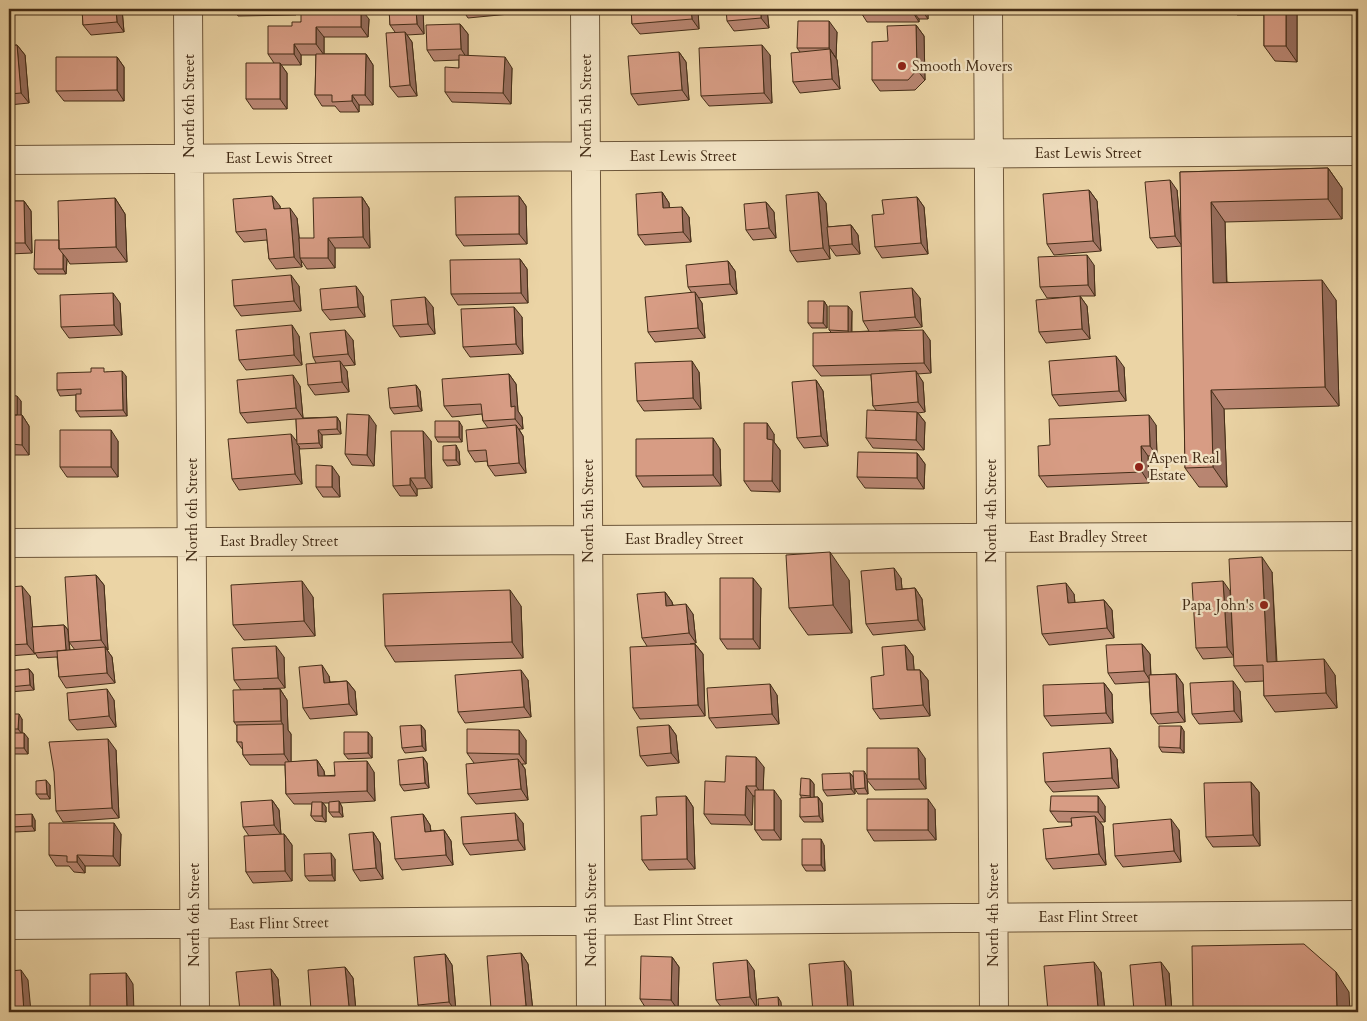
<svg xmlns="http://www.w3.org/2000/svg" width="1367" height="1021" font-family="Cardo,serif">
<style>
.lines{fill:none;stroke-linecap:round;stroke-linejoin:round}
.minor-casing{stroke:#6e573a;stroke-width:30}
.minor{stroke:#f2e3c4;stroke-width:28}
.wall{fill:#b98672;stroke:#442d17}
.shaded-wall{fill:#966d5c;stroke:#442d17}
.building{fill:#d79c84;stroke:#442d17}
.poi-dot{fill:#8f2418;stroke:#f2e3c4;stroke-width:2}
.labels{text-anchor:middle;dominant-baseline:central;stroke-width:4.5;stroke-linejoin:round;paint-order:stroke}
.poi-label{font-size:15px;fill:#442d17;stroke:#f2e3c4;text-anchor:start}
.street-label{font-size:15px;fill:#442d17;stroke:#f2e3c4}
</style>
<rect width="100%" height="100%" fill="#ebd4a5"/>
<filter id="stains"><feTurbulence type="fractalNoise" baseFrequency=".004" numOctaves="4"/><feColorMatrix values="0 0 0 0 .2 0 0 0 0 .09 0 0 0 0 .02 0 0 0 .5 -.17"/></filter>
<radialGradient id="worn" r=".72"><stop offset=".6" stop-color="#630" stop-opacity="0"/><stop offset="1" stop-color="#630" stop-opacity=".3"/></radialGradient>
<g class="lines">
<defs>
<path id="minor" d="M188,9l7,1003
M585,9l6,1003
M988,9l6,1003
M9,160l1349,-9
M9,543l1349,-7
M9,925l1349,-10"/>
</defs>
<use href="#minor" class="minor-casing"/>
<use href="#minor" class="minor"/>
</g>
<path class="wall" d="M82,9h40l2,23 -33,3 -8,-10z
M234,9h62v6l-58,1z
M389,9h34l1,25 -17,1 5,7 5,54 -19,1 -8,-10 5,-55 -5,-7z
M462,9h58v4l-52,5z
M631,9h67l1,20 -59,5 -8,-10z
M767,9l2,19 -35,3 -7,-10z
M860,9h68v10h-9v3h-52l-7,-11z
M1232,9h92v5h-27v48l-22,-1 -11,-15v-31h-27z
M369,19l-1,18h-44v17h42l7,11v40h-14v7h-19l-5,-6h-13l-7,-11 1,-40h-15v10h-20l6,8v36h-34l-7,-10 28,-36 -6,-9 24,-28 9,-4z
M460,24l8,10v22l44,12 -1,36 -59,-2 -7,-10 14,-24v-8l-25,1 -7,-11z
M916,25l8,11 1,44 -10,10 -35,1 -8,-11z
M837,32l-1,26 1,2 3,29 -40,4 -7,-11 7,-30 -3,-4z
M17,45l8,10 4,48 -20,2v-59z
M679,52l7,10 3,38 -51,5 -7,-11z
M770,55l2,48 -63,3 -8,-10z
M117,57l7,10v34h-60l-8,-10z
M1328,168l14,20v31l-117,3 2,60 109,18 3,106 -115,3 3,78h-28l-14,-19 -3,-222 -25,2 -7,-10 27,-48 5,51 -2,-69z
M1089,190l8,11 4,50 -47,4 -7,-11z
M662,192l7,11v4l20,10 2,25 -46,3 -7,-10z
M818,192l8,11 2,24 23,-2 7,10 2,19 -24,2 -7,-10 1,13 -33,3 -7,-11z
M519,196l7,10 1,38 -63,2 -8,-11z
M362,197l7,11 1,40h-35v20l-28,1 -6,-9 1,7 -26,2 -7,-10 -2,-19 -23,2 -8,-10 44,-26v3l17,9 3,26 14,-6z
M917,197l7,10 4,47 -46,4 -7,-11 9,-33z
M115,198l10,16 2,48 -57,2 -3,-5 -1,15h-28l-4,-5 25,-29z
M9,201h15l7,10 1,42 -23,1z
M766,202l8,10 2,26 -23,2 -7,-10z
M520,259l7,10 1,34 -70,2 -7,-11z
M728,261l7,10 2,23 -39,4 4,5 3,35 -50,4 -7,-10 44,-39 -4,-6z
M1094,265l1,31h-15l7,10 3,33 -44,4 -7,-11 31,-35 -23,1 -7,-11z
M299,286l2,25 -60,5 -7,-10z
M363,296l2,21 -35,3 -8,-10z
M920,298l2,29 -43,4 51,9 1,33 -14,1 6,8 2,30 -7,1 7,9 -1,28 -51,-2 -7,-10 10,-28 -3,-4 -2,-31 -50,1 -8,-10 18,-34 -2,-2 19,-24 4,5v21l17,-1 -6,-10z
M824,301l3,5v22h-15l-4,-5z
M120,303l2,32 -53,3 -8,-11z
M433,307l2,27 -35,3 -7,-11z
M522,317l1,37 -53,3 -7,-10z
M299,336l3,29 -56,5 -7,-10z
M353,340l2,25 -12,1 4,5 2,21 -34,3 -7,-10 8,-22 -3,-6z
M1124,367l2,34 -67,5 -7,-11z
M107,372l19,4 1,40 -47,1 -4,-6v-16l-16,1 -3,-6z
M699,372l2,37 -57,2 -7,-10z
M509,374l7,10 2,27 4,6 1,12h-4l4,7 3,37 -31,3 -7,-10 -1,-5 -12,1 -7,-11 20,-23 -5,-7 -1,-7 -30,3 -8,-11z
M816,380l7,11 5,55 -24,2 -7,-10z
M416,385l4,6 2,20 -28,3 -4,-6z
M300,386l3,32 34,-1 3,5 1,12 -19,1v13l-22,1 -1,-3 3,38 -63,6 -7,-11 65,-37 -1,-23 -49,4 -7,-10z
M9,395l12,6v14h1l7,11v29h-20z
M376,425l-2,41 -22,-1 -7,-11z
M1156,425l1,31h-9l1,27 -102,4 -8,-11 11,-31z
M462,426v16h-24l-3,-5z
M774,434v8l6,8v42l-29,-1 -7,-10z
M118,441v36h-51l-7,-10z
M431,441l1,47 -15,1v7h-17l-7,-10z
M720,449l1,37 -78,1 -7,-11z
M459,451l1,14 -13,1 -4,-6z
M917,453l8,11 -1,25 -59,-1 -8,-11z
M339,476l1,21h-17l-7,-10z
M1272,572l5,90 58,13 2,33 -62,4 -11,-16v-15l-19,1 -11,-16z
M96,575l8,10 4,65h-1l5,7 3,26 -49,5 -7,-11 -2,-20 -19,1 -3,-5v1l-26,2v-69l21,9 2,31 32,-2 4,5 2,20h5l-6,-8z
M901,578l1,11 13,-1 7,11 3,31 -52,5 -7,-11z
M849,580l3,53 -44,2 -19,-27z
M761,588l-1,61h-33l-7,-10z
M1230,591l4,66 -31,2 -7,-11z
M665,592l7,10 1,3 20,9 3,29 -6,1h5l8,10 2,62 -65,3 -7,-11 14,-62 -5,-8z
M1074,594l1,9 29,-3 8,10 2,28 -65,7 -7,-11z
M313,597l2,39 -71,4 -11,-15z
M521,606l2,52 -128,4 -10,-16z
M1142,644l8,10 1,21 25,-1 7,10 2,38 -27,2 -7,-10 -2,-32 -34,2 -7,-11z
M905,645l8,11 1,14h6l8,10 2,36 -50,3 -7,-10 11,-34z
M284,657l1,31 -22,1h17l7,11 1,30 3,4v28l26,-2 7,11 1,5 49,-4 1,29 -35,2 2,4 1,10h-10l-4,-5v-9h-6l3,4v15l-11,-1 -4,-5 1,-12h-18l-8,-10 -1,-29h-35l-7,-10v-5l-6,-8v-16l-3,-4 7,-32 -7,-10z
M29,669l4,5 1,16 -25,2v-21z
M329,676l1,6 17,-1 8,10 2,24 -47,4 -7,-11z
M528,680l3,37 -66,6 -7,-11z
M1104,683l8,11 1,29 -62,3 -7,-10z
M1240,691l2,31 -43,2 -7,-10z
M777,695l2,29 -63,4 -7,-10z
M114,700l2,27 -39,3 -8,-10z
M9,714l13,5v14l6,5v16h-19z
M421,725l4,5 1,21 -21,2 -3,-5z
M669,725l7,10 3,28 -32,3 -7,-10z
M1184,731v22l-22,-1 -3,-5z
M372,737v21l-24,1 -4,-5z
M526,740v24h-4l3,5 3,31 -52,4 -8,-10 6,-31 -7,-10z
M116,750l3,68 -56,4 -7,-11z
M423,757l4,6 2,25 -25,3 -4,-6z
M925,758l1,31 -51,1 -8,-10 1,14h-10l-3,-5v5l-28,2 -4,-6 27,-17 4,5 13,-2z
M1117,759l2,29 -66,4 -8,-10z
M764,767l-1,23 18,10v40h-19l-7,-10v-34h-2l-1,29 -41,-1 -7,-10 21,-32z
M810,779l4,5v13h4l4,6 1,19h-19l-4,-5 2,-19 -2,-3z
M1251,782l8,10 1,54 -47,1 -7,-10z
M50,785v14h-10l-4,-5z
M686,796l7,11 2,62 -46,1 -7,-10 15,-45z
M272,800l7,10 2,25 3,-1 8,11v36l-39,2 -7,-11 3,-36 -6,-9z
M1105,806v16h-5l3,4 3,39 -53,4 -7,-10 26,-33 -1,-4h-13l-8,-11z
M935,809l1,31 -62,1 -7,-11z
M423,814l7,11 1,6 13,-1 7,11 2,24 -51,5 -7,-11z
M35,820v11l-20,1 -4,-5z
M523,823l2,27 -55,5 -7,-11z
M1179,830l2,32 -58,5 -8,-11z
M373,832l7,11 3,36 -23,2 -7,-11z
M121,834l-1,32h-35v7l-11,-1 -5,-6h-13l-7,-11z
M824,845l1,26h-19l-4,-6z
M335,859v22h-26l-4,-5z
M521,953l7,11 5,48h-39l-3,-3z
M445,954l7,11 4,47h-33l-5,-7z
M672,957l7,10 -1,43h-31l-7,-11z
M345,967l8,11 3,34h-43l-2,-2z
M271,969l7,10 3,33h-40l-1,-1z
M754,970l3,38 -33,3 -8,-11z
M1101,972l4,40h-57z
M1169,973l3,39h-37l-1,-1z"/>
<path class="shaded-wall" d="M116,9h6l2,23 -7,-10z
M292,9h4v6z
M361,9l8,10 -1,18 -7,-10z
M416,9h7l1,25 -7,-10z
M691,9h7l1,20 -7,-10z
M761,9h6l2,19 -8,-10z
M911,9l8,10v3l-7,-11z
M921,9h7v10z
M1286,9h7l4,5v48l-11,-16z
M1320,9h4v5z
M829,21l8,11 -1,26 -7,-10z
M460,24l8,10v26l-7,-11z
M916,25l8,11 1,44 -8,-10z
M316,27l8,10v18l-8,-11z
M405,32l7,10 5,54 -7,-11z
M294,44l7,11v10l-7,-11z
M17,45l8,10 4,48 -8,-10z
M762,45l8,10 2,48 -8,-10z
M830,49l7,11 3,29 -8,-10z
M679,52l7,10 3,38 -7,-10z
M366,54l7,11v40l-8,-10z
M117,57l7,10v34l-7,-11z
M505,57l7,11 -1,36 -8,-11z
M280,63l7,10v36l-7,-10z
M352,95l7,10v7l-7,-11z
M1328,168l14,20v31l-14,-20z
M1170,180l7,10 5,56 -7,-10z
M1089,190l8,11 4,50 -8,-10z
M662,192l7,11 1,15 -7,-10z
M818,192l8,11 4,56 -7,-11z
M272,196l8,10 1,14 -7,-11z
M519,196l7,10 1,38 -8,-10z
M362,197l7,11 1,40 -7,-11z
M917,197l7,10 4,47 -7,-11z
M115,198l10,16 2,48 -11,-15z
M24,201l7,10 1,42 -7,-10z
M766,202l8,10 2,26 -7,-10z
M1211,202l14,20 2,81 -14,-20z
M682,207l7,10 2,25 -8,-10z
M290,208l7,10 4,40h-1l1,2 1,7 -8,-10z
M851,225l7,10 2,19 -8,-10z
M328,238l7,10v20l-7,-10z
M63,254l4,5 -1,15 -3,-5z
M1087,255l7,10 1,31 -7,-11z
M520,259l7,10 1,34 -7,-10z
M728,261l7,10 2,23 -7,-10z
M291,275l8,11 2,25 -7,-10z
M1322,280l14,20 3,106 -14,-19z
M356,286l7,10 2,21 -7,-10z
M912,288l8,10 2,29 -7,-10z
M695,292l7,11 3,35 -7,-10z
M113,293l7,10 2,32 -8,-10z
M1080,296l7,10 3,33 -8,-10z
M425,297l8,10 2,27 -7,-10z
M824,301l3,5v22l-4,-5z
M848,306l4,5 -1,25 -3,-5z
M514,307l8,10 1,37 -7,-10z
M292,325l7,11 3,29 -8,-10z
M345,330l8,10 2,25 -7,-11z
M923,330l7,10 1,33 -7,-10z
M1116,356l8,11 2,34 -7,-10z
M340,361l7,10 2,21 -7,-10z
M692,361l7,11 2,37 -8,-11z
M122,371l4,5 1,40 -4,-6z
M916,371l7,11 2,30 -7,-10z
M509,374l7,10 2,27 4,6 1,12 -8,-10 -4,-12z
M293,375l7,11 3,32 -7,-10z
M816,380l7,11 5,55 -7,-10z
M416,385l4,6 2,20 -4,-5z
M1211,390l13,19 3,78 -14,-20z
M17,396l4,5v21l-4,-5z
M917,412l8,10 -1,28 -8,-10z
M22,415l7,11v29l-7,-10z
M369,415l7,10 -2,41 -7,-11z
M1149,415l7,10 1,31 -7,-10z
M337,417l3,5 1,12 -4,-5z
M459,421l3,5v16l-3,-5z
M767,423l7,11v8l6,8v42l-8,-11 -5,-42z
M516,425l7,11 3,37 -7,-10z
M111,430l7,11v36l-7,-10z
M318,430l4,5v13l-3,-5z
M423,431l8,10 1,47 -7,-10z
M291,434l7,9 -1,1 2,2 3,38 -7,-10z
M713,438l7,11 1,37 -8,-11z
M456,445l3,6 1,14 -4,-5z
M1141,446l7,10 1,27 -7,-11z
M917,453l8,11 -1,25 -7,-11z
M332,466l7,10 1,21 -8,-10z
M410,478l7,11v7l-7,-11z
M830,552l19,28 3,53 -19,-28z
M1262,557l10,15 5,106 -10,-16z
M894,568l7,10 2,22 -7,-10z
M96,575l8,10 4,65 -7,-10z
M753,578l8,10 -1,61 -7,-10z
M302,581l11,16 2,39 -11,-15z
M1223,581l7,10 4,66 -7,-10z
M1066,583l8,11 2,20 -8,-11z
M22,586l8,10 5,58 -8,-10z
M915,588l7,11 3,31 -7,-10z
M510,590l11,16 2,52 -11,-16z
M665,592l7,10 2,14 -8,-10z
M1104,600l8,10 2,28 -7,-10z
M686,604l7,10 3,29 -7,-10z
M64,625l4,5 2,25 -4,-5z
M695,644l8,10 2,62 -7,-11z
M1142,644l8,10 1,28 -7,-11z
M905,645l8,11 2,25 -8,-11z
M276,646l8,11 1,31 -7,-10z
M105,647l7,10 3,26 -8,-10z
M1324,659l11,16 2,33 -11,-15z
M322,665l7,11 2,17 -7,-10z
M29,669l4,5 1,16 -4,-5z
M521,670l7,10 3,37 -7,-10z
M920,670l8,10 2,36 -7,-11z
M1176,674l7,10 2,38 -7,-10z
M347,681l8,10 2,24 -8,-11z
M1233,681l7,10 2,31 -8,-11z
M1104,683l8,11 1,29 -7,-10z
M770,684l7,11 2,29 -7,-10z
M107,689l7,11 2,27 -7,-11z
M280,689l7,11 1,30 3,4v31l-7,-11 -1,-29 -2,-4z
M19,714l3,5v15l-4,-5z
M421,725l4,5 1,21 -4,-5z
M669,725l7,10 3,28 -8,-10z
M1181,726l3,5v22l-4,-5z
M519,730l7,10v24l-7,-10z
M368,732l4,5v21l-4,-5z
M24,733l4,5v16l-4,-6z
M108,739l8,11 3,68 -7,-10z
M918,748l7,10 1,31 -7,-10z
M1110,748l7,11 2,29 -7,-10z
M423,757l4,6 2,25 -4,-5z
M756,757l8,10 -1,29 -7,-10z
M518,759l7,10 3,31 -7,-11z
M317,760l7,11 1,16 -7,-11z
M367,761l7,11 1,29 -8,-10z
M864,771l3,5 1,18 -3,-6z
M850,773l4,5 1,16 -4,-5z
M810,779l4,5v17l-4,-5z
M46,780l4,5v14l-3,-5z
M1251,782l8,10 1,54 -7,-11z
M746,786l7,10 -1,29 -7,-10z
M774,790l7,10v40l-7,-10z
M686,796l7,11 2,62 -8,-10z
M1098,796l7,10v16l-7,-10z
M818,797l4,6 1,19 -4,-6z
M928,799l7,10 1,31 -8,-10z
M272,800l7,10 2,25 -7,-10z
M339,801l3,6 1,10 -4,-5z
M322,802l4,5v15l-4,-6z
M515,813l8,10 2,27 -7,-10z
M32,814l3,6v11l-3,-5z
M423,814l7,11 2,17 -7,-10z
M1095,816l8,10 3,39 -7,-11z
M1171,819l8,11 2,32 -7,-11z
M114,823l7,11 -1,32 -7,-10z
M444,830l7,11 2,24 -7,-10z
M373,832l7,11 3,36 -7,-11z
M284,834l8,11v36l-7,-10z
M821,839l3,6 1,26 -4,-6z
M331,853l4,6v22l-3,-6z
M77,855l8,11v7l-8,-11z
M521,953l7,11 5,48h-3l-4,-6z
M445,954l7,11 4,47 -7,-10z
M672,957l7,10 -1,43 -7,-10z
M747,960l7,10 3,38 -7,-11z
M844,961l7,10 3,41h-6z
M1094,962l7,10 4,40h-4l-3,-4z
M1161,962l8,11 3,39h-4l-2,-3z
M345,967l8,11 3,34h-3l-4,-5z
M271,969l7,10 3,33h-4l-3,-4z
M21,970l7,10 3,32h-7z
M1336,972l13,20 1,20h-13z
M126,973l7,11 1,28h-7z
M778,997l3,5 1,10h-3z"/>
<path class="building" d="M82,9h34l1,13 -34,3z
M301,9h60v18h-45v17h-22v10h-26v-28h24v-4h9z
M389,9h27l1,15 -27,1z
M631,9h60l1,10 -60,5z
M726,9h35v9l-34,3z
M860,9h55h-4l1,2h-52z
M1264,9h22v37h-22z
M798,21h31v27h-32z
M460,24l1,25 -34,1 -1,-25z
M916,25l1,45 -9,10h-36v-38l16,-1 -1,-15z
M405,32l5,53 -20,2 -4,-54z
M17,45l4,48 -12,1v-48z
M762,45l2,48 -63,3 -2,-48z
M830,49l2,30 -39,3 -2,-29z
M679,52l3,38 -51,4 -3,-38z
M316,54h50l-1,41h-13v6l-20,1v-7h-17z
M459,55l46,2 -2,36 -58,-1v-25l14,1z
M56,57h61v33l-61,1z
M246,63h34v36h-34z
M1328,168v31l-117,3 2,81 109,-3 3,107 -114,3 2,77 -28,1 -5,-296z
M1170,180l5,56 -25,2 -5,-56z
M1089,190l4,51 -46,3 -4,-50z
M662,192l1,16 19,-1 1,25 -45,3 -2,-41z
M818,192l5,56 -33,3 -4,-56z
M272,196l2,13 16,-1 4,49 -25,2 -3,-30 -30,3 -3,-33z
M519,196v38l-63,1 -1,-38z
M362,197l1,40 -35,1v20h-28l-1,-20h15l-1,-40z
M917,197l4,46 -46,4 -3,-32 12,-1 -2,-14z
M115,198l1,49 -57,2 -1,-48z
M9,201h15l1,42h-16z
M766,202l3,26 -23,2 -2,-26z
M851,225l1,19 -23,2 -2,-19z
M35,240h24v9l4,5v15h-29z
M1087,255l1,30 -48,2 -2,-30z
M520,259l1,34 -70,1 -1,-34z
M728,261l2,23 -42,3 -2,-22z
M291,275l3,26 -60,5 -2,-26z
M356,286l2,21 -36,3 -2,-21z
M912,288l3,29 -52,4 -3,-29z
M695,292l3,36 -50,4 -3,-35z
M113,293l1,32 -53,2 -1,-32z
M1080,296l2,33 -43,3 -3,-32z
M425,297l3,27 -35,2 -2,-26z
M808,301h16l-1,22h-15z
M829,306h19v25l-19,-1z
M514,307l2,37 -53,3 -2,-38z
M292,325l2,30 -55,5 -3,-30z
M345,330l3,24 -35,3 -3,-24z
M923,330l1,33 -111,3v-33z
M1116,356l3,35 -67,4 -3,-34z
M340,361l2,21 -34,3 -2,-21z
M692,361l1,37 -56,3 -2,-38z
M91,368h13v4l18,-1 1,39 -47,1v-17h5v-5l-24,1v-17l34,-1z
M916,371l2,31 -45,4 -2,-32z
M509,374l2,33 4,-1v13l-32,2 -2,-17 -37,2 -2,-27z
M293,375l3,33 -56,5 -3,-33z
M816,380l5,56 -24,2 -5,-56z
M416,385l2,21 -28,2 -2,-20z
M9,395l8,1v19h-8z
M867,410l50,2 -1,28 -50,-2z
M347,414l22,1 -2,40 -22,-1z
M9,415h13v30l-13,-1z
M1149,415l1,31h-9l1,26 -103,4 -1,-30 12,-1 -1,-26z
M337,417v12l-19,1 1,13 -22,1 -1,-25z
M435,421h24v16h-24z
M744,423h23v16l6,1 -1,41h-28z
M516,425l3,38 -31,3 -2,-16 -18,1 -2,-21z
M60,430h51v37h-51z
M391,431h32l2,47h-15v7l-17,1z
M291,434l4,40 -63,5 -4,-40z
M713,438v37l-77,1v-37z
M456,445v15h-13v-14z
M858,452l59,1v25l-60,-1z
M316,465l16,1v21h-16z
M830,552l3,53 -44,3 -3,-53z
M1262,557l5,105 57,-3 2,34 -62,3 -1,-31 -29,1 -5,-107z
M894,568l2,22 19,-2 3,32 -52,4 -5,-53z
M96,575l5,65 -32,2 -4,-65z
M720,578h33v61h-33z
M302,581l2,40 -71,4 -2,-40z
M1223,581l4,66 -31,1 -4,-65z
M1066,583l2,20 36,-3 3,28 -65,6 -5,-48z
M22,586l5,58 -18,1v-58z
M510,590l2,52 -127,4 -2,-52z
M665,592l1,14 20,-2 3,29 -47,5 -5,-44z
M64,625l2,25 -32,3 -2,-26z
M695,644l3,61 -65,3 -3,-61z
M1142,644l2,27 -36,2 -2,-28z
M905,645l2,25h13l3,35 -50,4 -2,-32 13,-2 -2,-28z
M276,646l2,32 -44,2 -2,-32z
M105,647l2,26 -48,4 -2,-26z
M322,665l2,18 23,-2 2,23 -46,4 -4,-41z
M29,669l1,16 -21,2v-16z
M521,670l3,37 -66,5 -3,-37z
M1176,674l2,38 -27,2 -2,-39z
M1233,681l1,30 -42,3 -2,-31z
M1104,683l2,30 -62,3 -1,-31z
M770,684l2,30 -63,4 -2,-30z
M107,689l2,27 -40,4 -2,-27z
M280,689l1,32 -47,1 -1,-32z
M9,714h10l-1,15h-9z
M283,724l1,30 -41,1 -1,-13h-5v-17z
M421,725l1,21 -20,2 -2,-22z
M669,725l2,28 -31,3 -3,-29z
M1159,726h22l-1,22 -21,-1z
M467,729l52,1v24l-52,-1z
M344,732h24v21l-24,1z
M9,733h15v15h-15z
M108,739l4,69 -56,3 -2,-39 -5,-30z
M867,748h51l1,31h-52z
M1110,748l2,30 -67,4 -2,-29z
M726,756l30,1v29h-10l-1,29 -41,-1 1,-33 20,1z
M423,757l2,26 -25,2 -2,-25z
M518,759l3,30 -53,5 -2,-30z
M317,760l1,16h17l-1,-14 33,-1v30l-81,3 -1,-32z
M853,771h11l1,17 -11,1z
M850,773l1,16 -28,1 -1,-16z
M801,778l9,1v17l-10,-1z
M46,780l1,14h-11v-13z
M1251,782l2,53 -47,2 -2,-54z
M755,790h19v40h-19z
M686,796l1,63 -45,1 -1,-44 16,-1 -1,-18z
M1051,796h47v16l-48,-1z
M818,797l1,19 -19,1v-19z
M867,799h61v31h-61z
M272,800l2,25 -31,2 -2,-25z
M339,801v11h-10v-10z
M312,802h10v14h-11z
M515,813l3,27 -55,4 -2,-27z
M32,814v12l-21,1 -1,-12z
M423,814l2,18 19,-2 2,25 -51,4 -4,-42z
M1095,816l4,38 -53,5 -3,-30 29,-3 -1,-8z
M1171,819l3,32 -59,5 -2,-32z
M49,823h65l-1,33 -36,-1v7h-10v-6l-18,-1z
M373,832l3,36 -23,2 -4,-36z
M284,834l1,37 -39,1 -2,-36z
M802,839h19v26h-19z
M331,853l1,22 -27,1 -1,-22z
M1304,944l32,28 1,40h-144l-1,-66z
M521,953l5,53 -35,3 -4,-53z
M445,954l4,48 -31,3 -4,-48z
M641,956l31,1 -1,43 -31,-1z
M747,960l3,37 -34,3 -3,-37z
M844,961l4,51h-35l-4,-48z
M1094,962l4,46 -50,4 -4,-46z
M1161,962l5,47 -32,2 -4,-46z
M345,967l4,40 -38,3 -3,-40z
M271,969l3,39 -34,3 -4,-39z
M21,970l3,42h-15v-41z
M126,973l1,39h-37v-38z
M778,997l1,15h-20l-1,-13z
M52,1010h22v2h-22z"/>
<g class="poi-dot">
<circle cx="902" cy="66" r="5"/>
<circle cx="1139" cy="467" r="5"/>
<circle cx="1264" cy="605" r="5"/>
</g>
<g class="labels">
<g class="poi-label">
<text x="912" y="66">Smooth Movers</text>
<text x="1149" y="458">Aspen Real<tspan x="1149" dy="17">Estate</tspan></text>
<text x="1254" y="605" text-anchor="end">Papa John's</text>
</g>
<g class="street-label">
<text transform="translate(189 106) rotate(-90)">North 6th Street</text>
<text transform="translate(586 106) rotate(-90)">North 5th Street</text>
<text x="1088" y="153">East Lewis Street</text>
<text x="683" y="156">East Lewis Street</text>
<text x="279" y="158">East Lewis Street</text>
<text transform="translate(192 510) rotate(-90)">North 6th Street</text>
<text transform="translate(588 511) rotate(-90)">North 5th Street</text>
<text transform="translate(991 511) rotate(-90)">North 4th Street</text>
<text x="1088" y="537">East Bradley Street</text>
<text x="684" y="539">East Bradley Street</text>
<text x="279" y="541">East Bradley Street</text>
<text transform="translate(194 915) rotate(-90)">North 6th Street</text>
<text transform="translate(591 915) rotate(-90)">North 5th Street</text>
<text transform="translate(993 915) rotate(-90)">North 4th Street</text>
<text x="1088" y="917">East Flint Street</text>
<text x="683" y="920">East Flint Street</text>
<text transform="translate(279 923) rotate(-1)">East Flint Street</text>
</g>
</g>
<rect width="1367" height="1021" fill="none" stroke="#ebd4a5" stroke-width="30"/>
<rect x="10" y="10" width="1347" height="1001" fill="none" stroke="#442d17" stroke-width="2.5"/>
<rect x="15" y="15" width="1337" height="991" fill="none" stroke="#442d17"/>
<rect width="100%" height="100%" filter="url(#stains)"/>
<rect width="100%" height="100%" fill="url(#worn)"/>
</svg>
